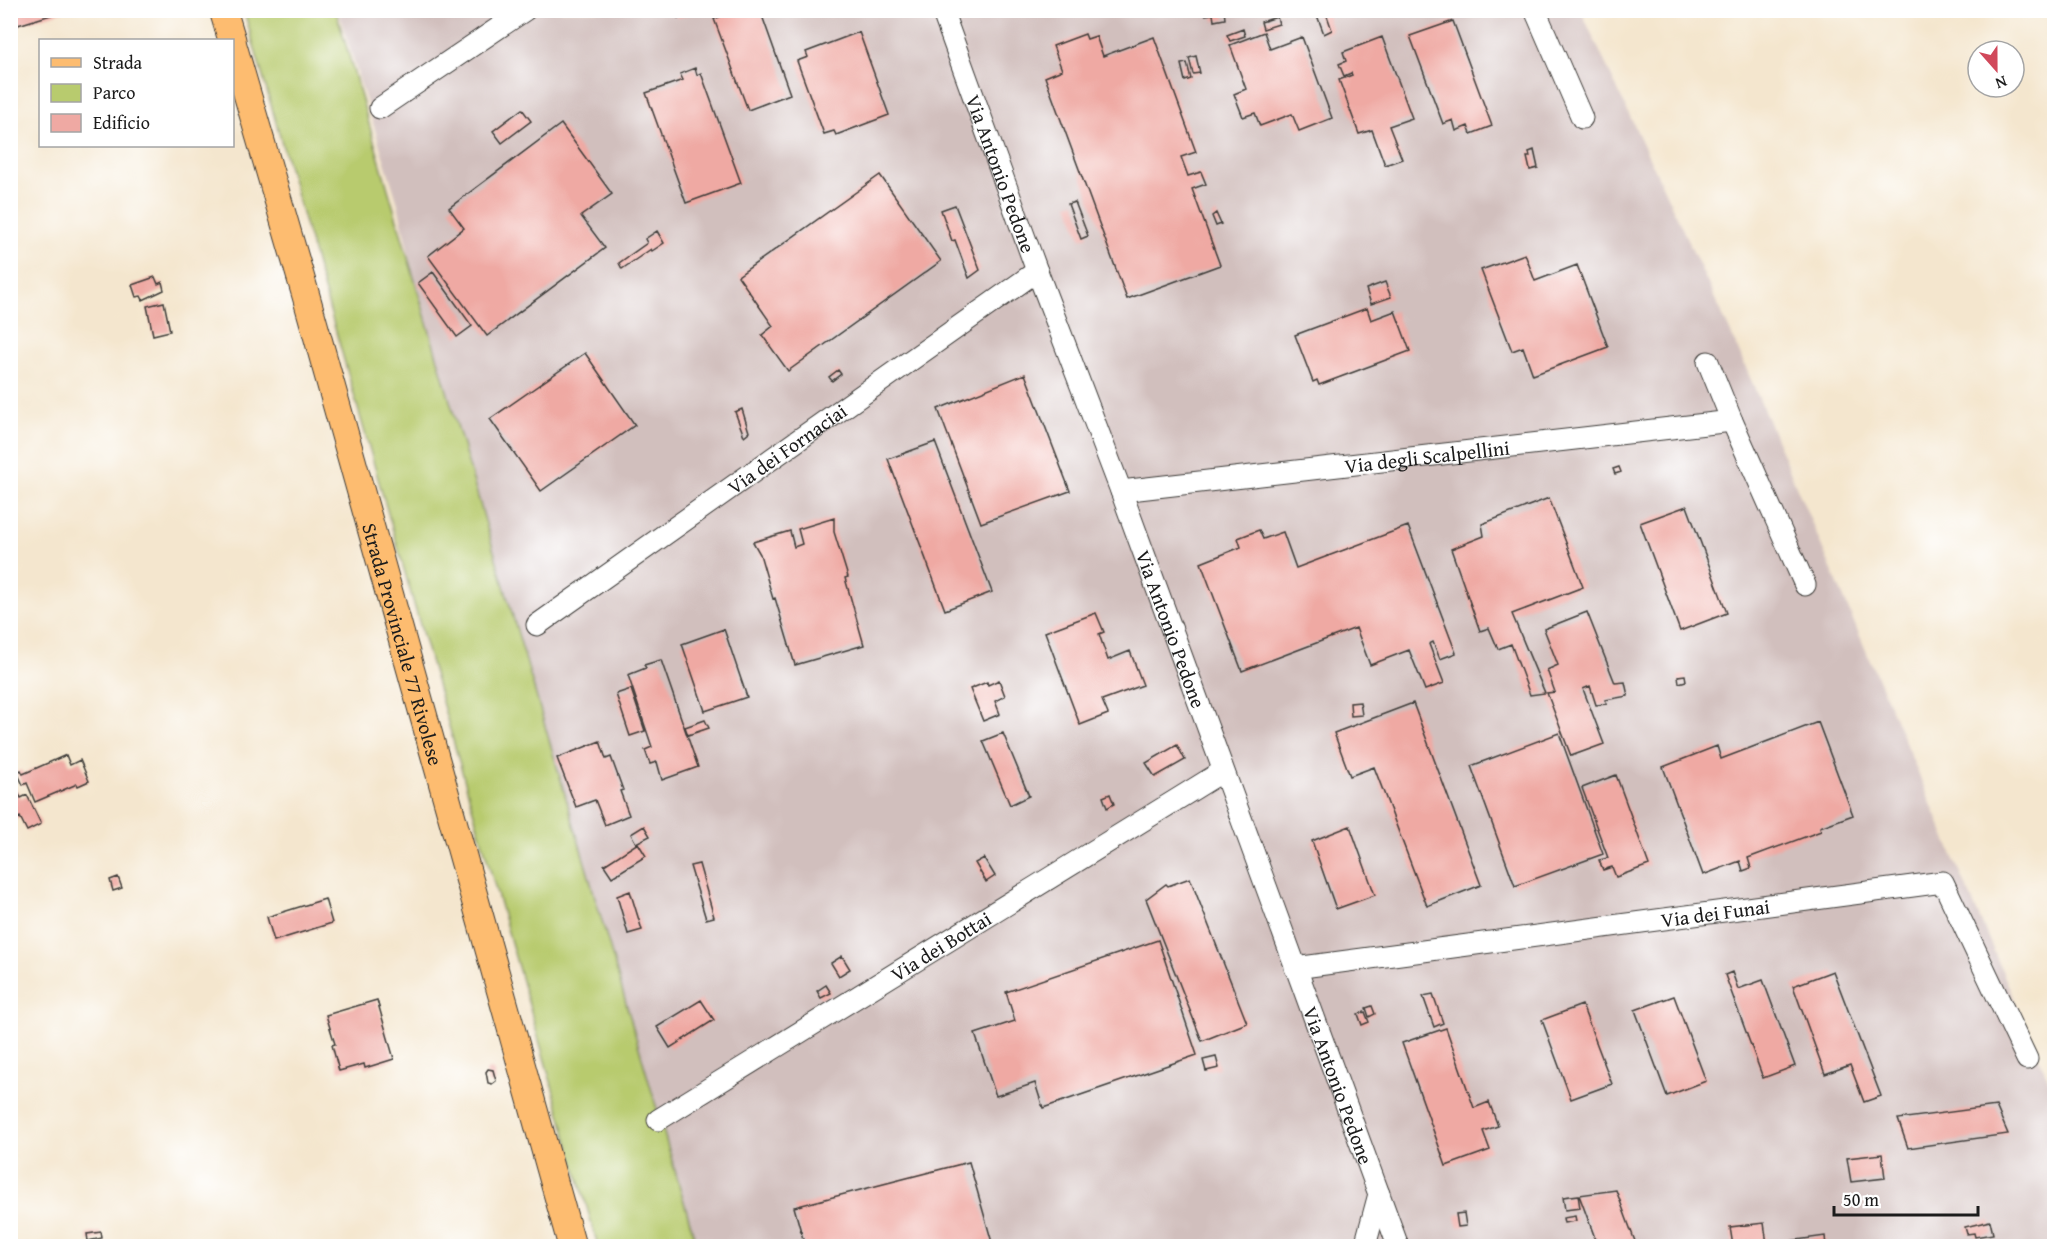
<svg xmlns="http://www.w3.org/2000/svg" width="2065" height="1257" font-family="'Gentium Book Plus',serif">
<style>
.industrial{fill:#d1bfbd}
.green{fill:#b8cb6e;stroke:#6a7445;stroke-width:1.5}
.building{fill:#efa9a3}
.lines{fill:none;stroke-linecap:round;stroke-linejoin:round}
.minor-casing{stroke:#3c3a37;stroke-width:23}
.major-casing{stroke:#3c3a37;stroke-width:29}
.minor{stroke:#fff;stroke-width:21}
.major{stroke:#fdbc70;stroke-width:27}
.labels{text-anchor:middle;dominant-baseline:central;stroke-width:5;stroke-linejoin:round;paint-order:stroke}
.street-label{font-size:20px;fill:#1c1c1c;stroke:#fff}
</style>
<rect width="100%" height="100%" fill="#fff"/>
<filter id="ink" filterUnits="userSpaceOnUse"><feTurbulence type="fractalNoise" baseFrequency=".0167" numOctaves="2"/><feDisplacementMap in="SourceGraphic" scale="12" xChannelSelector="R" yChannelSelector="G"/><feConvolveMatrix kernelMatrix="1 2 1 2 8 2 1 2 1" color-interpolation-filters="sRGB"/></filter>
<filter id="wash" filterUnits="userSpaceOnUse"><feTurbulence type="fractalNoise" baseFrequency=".008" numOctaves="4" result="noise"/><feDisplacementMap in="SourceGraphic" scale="24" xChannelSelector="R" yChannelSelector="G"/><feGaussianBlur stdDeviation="1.35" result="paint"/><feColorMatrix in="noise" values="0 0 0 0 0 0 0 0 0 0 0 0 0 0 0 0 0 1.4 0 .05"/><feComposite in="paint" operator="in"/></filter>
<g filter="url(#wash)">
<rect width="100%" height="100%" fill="#f4e6ce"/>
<path class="industrial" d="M338,11h1243l153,329 320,753v153h-1405l-98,-331 -153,-711z"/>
<path class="green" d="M244,11h92l361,1235h-99z"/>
<g id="blocks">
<path class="building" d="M14,10h50v1l-46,14z
M675,10h16l1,3 -14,5z
M737,10h23l30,84 -42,16 -34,-91z
M1204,10h20l1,9 -11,2 -1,-7 -8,1z
M1315,10h10l7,20 -8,4z
M1277,17l2,7 -16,5 -2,-7z
M1453,21l39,105 -21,8 -3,-8 -12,5 -3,-11 -10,4 -33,-88z
M1243,29l2,7 -15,5 -3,-6z
M859,32l30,83 -53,20 -2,-4 -10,3 -27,-73 11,-4 -2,-5z
M1264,32l6,17 32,-12 30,81 -33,13 -7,-17 -32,12 -5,-13 -12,4 -9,-23 12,-5 -16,-44z
M1085,34l2,5 9,-3 7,20 51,-19 42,115 -15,5 7,19 13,-4 5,12 -14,5 28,76 -93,34 -82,-222 17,-7 -9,-24z
M1382,37l30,81 -23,8 13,33 -17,6 -13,-35 -13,4 -20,-54 13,-5 -1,-2 -7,3 -5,-12 7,-3 -3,-9z
M1196,56l4,17 -7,1 -4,-16z
M1187,63l4,16 -6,2 -4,-17z
M695,68l2,7 4,-2 40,110 -55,20 -40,-110 37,-13 -3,-6z
M522,109l9,12 -29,22 -9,-12z
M561,124l51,70 -31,22 24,32 -118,88 -59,-80 36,-28 -15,-20z
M1534,150l4,18 -8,2 -3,-13h3l-1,-5z
M880,175l61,86 -153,110 -26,-36 11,-9 -35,-50z
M1075,202l13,34 -7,3 -13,-35z
M955,205l25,65 -11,8 -14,-38 -3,1 -11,-31z
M1216,213l5,11 -5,2 -4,-10z
M657,231l7,12 -12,8 -1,-2 -29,20 -3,-6 28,-20 -2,-4z
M1525,254l10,27 42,-16 31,82 -75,28 -10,-28 -11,4 -31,-81z
M433,272l39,54 -15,11 -39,-54z
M155,277l3,7 4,-2 2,8 -21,10 -2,-4 -5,1 -4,-12z
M1385,282l6,15 -20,7 -5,-15z
M164,302l6,29 -17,4 -6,-29z
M1367,308l4,12 24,-9 15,40 -91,34 -2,-5 -4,2 -18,-47z
M585,353l50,72 -94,66 -51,-72z
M838,370l3,4 -9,7 -3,-4z
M1025,374l45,117 -89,32 -43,-114z
M742,409l7,23 -5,4 -9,-24z
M935,442l57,150 -47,18 -57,-151z
M1619,467l2,5 -6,2 -2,-5z
M1549,498l34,89 -71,27 33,79 -15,2 -19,-51 -13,5 -9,-21 -9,3 -29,-82 33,-13 -2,-12z
M1687,506l40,107 -47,18 -40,-108z
M834,518v14l14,45 -3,1 19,67 -69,20 -20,-67 -2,1 -13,-45 -7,-12 37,-11 4,16 8,-3 -4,-15z
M1408,526l48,127 -16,6 -7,-17 -4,2 15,39 -19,7 -16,-40 -39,15 -14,-37 -114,43 -41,-108 40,-16 -3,-9 21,-8 4,9 20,-7 13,36z
M1587,612l28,71 10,-1 3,14 -23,4 2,4 -11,1 -6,-19 -7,3 21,55 -33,12 -24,-63 8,-1 -8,-22 11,-5 -14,-36z
M1096,613l8,19 -5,2 9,26 22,-9 13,34 -41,15 6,14 -28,11 -35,-93z
M724,629l23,68 -42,14 -23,-67z
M661,660l37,107 -36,13 -5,-18 -7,2 -5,-14 7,-3 -24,-72 18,-7 -2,-3z
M1685,675l1,6 -7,2 -1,-7z
M999,680l6,16 -10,5 5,13 -17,7 -13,-32 17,-7 1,3z
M631,689l14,42 -15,5 -14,-42z
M1360,702l2,13 -11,1 -1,-13z
M1413,703l68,182 -54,21 -53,-139 -24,9 -16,-43z
M705,720l4,8 -21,7 -3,-8z
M1818,722l35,93 -33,12 1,4 -73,27 3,10 -8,3 -3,-10 -37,14 -40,-108 54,-21 4,13z
M1003,733l26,63 -19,9 -27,-64z
M1559,733l44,121 -88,32 -44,-120z
M600,741l6,18 5,-2 12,33 -3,1 9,24 -24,10 -10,-25 -19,7 -19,-49z
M1177,745l8,15 -30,17 -9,-14z
M66,755l4,10 10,-5 9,21 -11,5 -1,-2 -42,18 -8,-19 -4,2 -6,-13 4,-2 2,4z
M1616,775l33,90 -33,12 -4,-10 -9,3 -4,-10 9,-2 -26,-70z
M14,786l7,12 6,-3 14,29 -14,7 -7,-14 -10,5v-34z
M1110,794l4,10 -7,4 -4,-11z
M644,826l6,10 -14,7 -5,-9z
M1350,826l25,69 -39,14 -24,-68z
M638,843l8,13 -34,21 -8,-12z
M984,858l11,18 -9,6 -11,-19z
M699,864l15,53 -8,2 -16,-53z
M118,877l4,11 -9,3 -3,-11z
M1190,878l57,145 -45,18 -56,-142 20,-15 2,2z
M630,891l12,39 -14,4 -11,-38z
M325,899l7,24 -58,18 -7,-24z
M1158,940l39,115 -154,53 -8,-25 -39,13 -21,-62 40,-13 -9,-29z
M842,956l8,13 -11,7 -8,-13z
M1833,971l48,125 -17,6 -14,-37 -25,9 -32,-88z
M1732,972l6,17 25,-9 32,86 -32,12 -38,-103z
M826,985l5,8 -10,5 -4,-7z
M1433,994l10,29 -9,4 -11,-31z
M1674,996l32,85 -39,15 -32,-86z
M377,1000l17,59 -29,9 -1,-4 -25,7 -7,-26 3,-1 -9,-29z
M701,1000l13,20 -44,28 -13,-21z
M1582,1005l30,79 -41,15 -29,-79z
M1372,1006l3,8 -6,3 -3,-9z
M1365,1012l4,10 -7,3 -4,-11z
M1446,1028l28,80 15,-6 9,24 -15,5 7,19 -44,16 -44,-123z
M1216,1057l3,11 -13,3 -3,-11z
M488,1069l5,1 3,11 -4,3 -4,-1 -2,-11z
M1996,1106l12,28 -100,14 -10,-29z
M1882,1154l3,24 -34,4 -4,-24z
M969,1162l24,84h-188l-11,-39z
M1616,1190l17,46 4,10h-39l-19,-51z
M1578,1195l2,13 -15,2 -2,-13z
M1464,1213l2,13 -8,1 -2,-13z
M1575,1216l1,5 -12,2 -1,-5z
M1990,1221l3,13 -18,3 -1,-4 -7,1 -2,-7z
M1764,1223l3,21 58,-8 1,10h-93l-3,-19z
M101,1232l1,6 -14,3 -1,-7z
M129,1241l1,5h-25l-1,-1z"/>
</g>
</g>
<g filter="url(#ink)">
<use href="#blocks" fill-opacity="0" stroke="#3c3a37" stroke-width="1.5"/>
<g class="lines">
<defs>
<g id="minor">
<path id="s1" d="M942,10l95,261 84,220 277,755"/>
<path d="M1535,10l47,108"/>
<path d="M380,108l145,-98"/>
<path d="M1708,362l24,59"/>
<path id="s2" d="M1121,491l611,-70 73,164"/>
<path id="s3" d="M537,625l500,-354"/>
<path id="s4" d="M1295,968l648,-86 84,177"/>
<path id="s5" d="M658,1120l565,-349"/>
<path d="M1365,1246l14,-52"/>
</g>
<g id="major">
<path d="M223,10l9,30"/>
<path id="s6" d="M232,42l74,254 266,950"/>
</g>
</defs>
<use href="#minor" class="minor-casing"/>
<use href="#major" class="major-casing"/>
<use href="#minor" class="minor"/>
<use href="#major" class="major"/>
</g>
</g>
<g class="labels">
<g class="street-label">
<text stroke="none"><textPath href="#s1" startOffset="174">Via Antonio Pedone</textPath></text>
<text stroke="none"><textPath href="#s3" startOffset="306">Via dei Fornaciai</textPath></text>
<text stroke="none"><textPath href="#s2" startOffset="308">Via degli Scalpellini</textPath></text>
<text stroke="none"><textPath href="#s1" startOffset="660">Via Antonio Pedone</textPath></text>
<text stroke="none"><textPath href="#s6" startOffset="626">Strada Provinciale 77 Rivolese</textPath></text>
<text stroke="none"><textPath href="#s4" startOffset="424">Via dei Funai</textPath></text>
<text stroke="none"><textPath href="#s5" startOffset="332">Via dei Bottai</textPath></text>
<text stroke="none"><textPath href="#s1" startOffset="1146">Via Antonio Pedone</textPath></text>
</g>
</g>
<rect width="2065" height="1257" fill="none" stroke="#fff" stroke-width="36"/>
<rect x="39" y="39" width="195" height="108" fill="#ffffff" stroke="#a4a4a4" stroke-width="1.5"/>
<rect x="51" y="58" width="30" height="9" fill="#fdbc70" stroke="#a4a4a4" stroke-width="1.5"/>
<text x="93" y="69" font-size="18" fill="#1c1c1c">Strada</text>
<rect x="51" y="84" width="30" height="18" fill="#b8cb6e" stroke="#a4a4a4" stroke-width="1.5"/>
<text x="93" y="99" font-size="18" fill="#1c1c1c">Parco</text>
<rect x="51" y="114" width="30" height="18" fill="#efa9a3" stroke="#a4a4a4" stroke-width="1.5"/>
<text x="93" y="129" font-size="18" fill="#1c1c1c">Edificio</text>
<g transform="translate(1996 69) rotate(159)"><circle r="28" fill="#ffffff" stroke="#a4a4a4" stroke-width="1.5"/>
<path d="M0-4.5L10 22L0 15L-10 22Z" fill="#d1495b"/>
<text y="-9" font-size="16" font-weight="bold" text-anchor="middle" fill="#1c1c1c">N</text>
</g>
<path d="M1834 1206v9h144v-9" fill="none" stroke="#1c1c1c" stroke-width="3"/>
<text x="1843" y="1206" font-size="18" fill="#1c1c1c" stroke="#ffffff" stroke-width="4.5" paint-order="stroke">50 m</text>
</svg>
